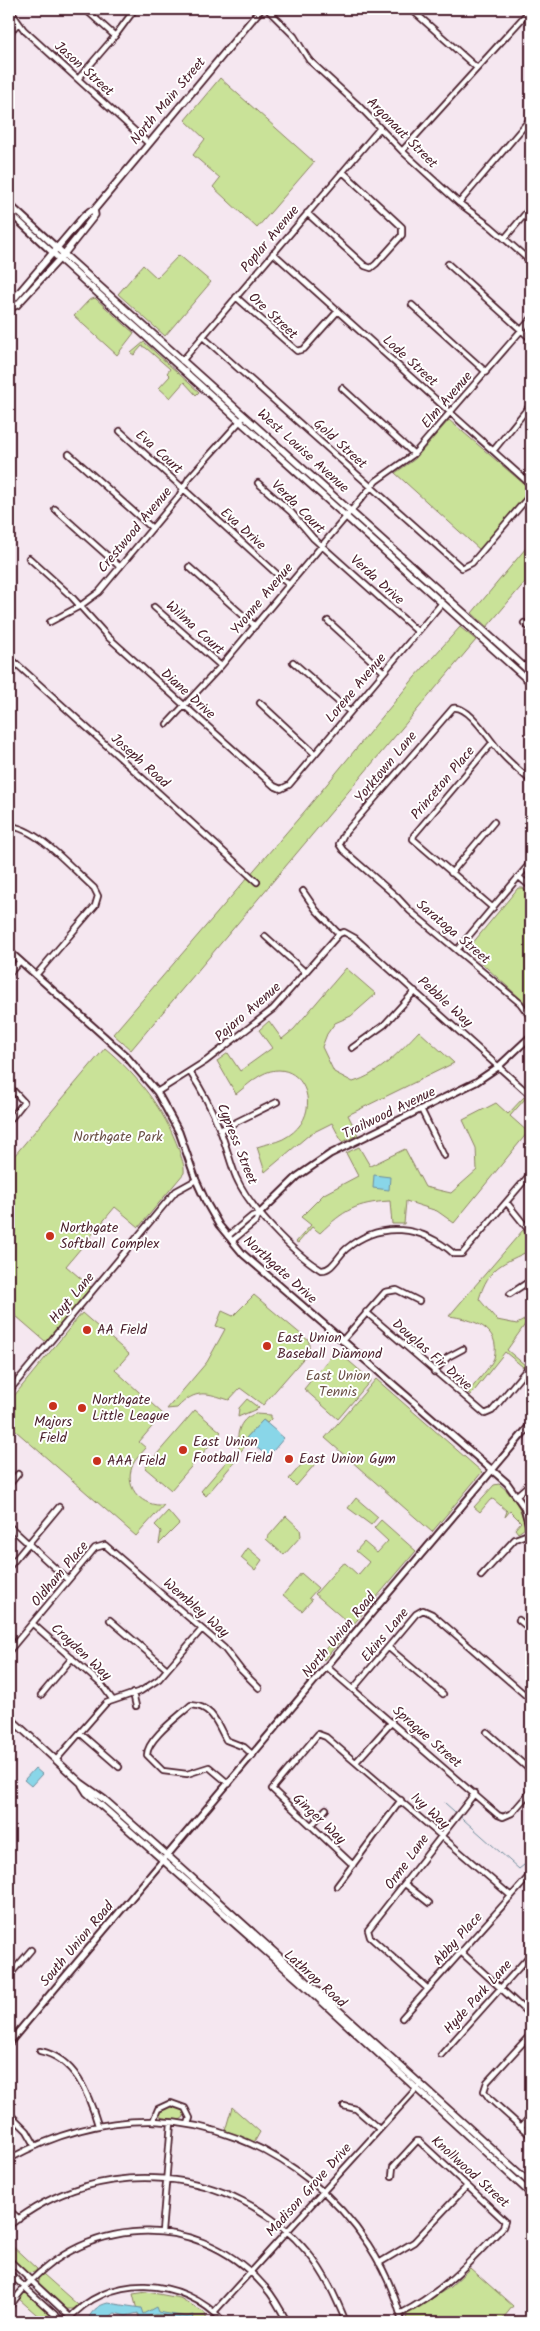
<svg xmlns="http://www.w3.org/2000/svg" width="540" height="2331" font-family="Kalam,sans-serif">
<style>
.green{fill:#c9e298;stroke:#8a8062}
.water{fill:#89d6e8;stroke:#708d9c}
.lines{fill:none;stroke-linecap:round;stroke-linejoin:round}
.stream{stroke:#708d9c;stroke-width:1}
.minor-casing{stroke:#4a1f2b;stroke-width:8}
.tertiary-casing{stroke:#4a1f2b;stroke-width:9}
.secondary-casing{stroke:#4a1f2b;stroke-width:9}
.minor{stroke:#fff;stroke-width:4.5}
.tertiary{stroke:#fff;stroke-width:5}
.secondary{stroke:#fff;stroke-width:5.5}
.poi-dot{fill:#c8321e;stroke:#fff;stroke-width:2}
.labels{text-anchor:middle;dominant-baseline:central;stroke-width:4;stroke-linejoin:round;paint-order:stroke}
.street-label{font-size:14px;fill:#4a1f2b;stroke:#fff}
.park-label{font-size:14px;fill:#6a5046;stroke:#fff}
.poi-label{font-size:14px;fill:#4a1f2b;stroke:#fff;text-anchor:start}
</style>
<rect width="100%" height="100%" fill="#f5e7f0"/>
<filter id="ink" filterUnits="userSpaceOnUse"><feTurbulence type="fractalNoise" baseFrequency=".02" numOctaves="2"/><feDisplacementMap in="SourceGraphic" scale="10" xChannelSelector="R" yChannelSelector="G"/><feConvolveMatrix kernelMatrix="1 2 1 2 8 2 1 2 1" color-interpolation-filters="sRGB"/></filter>
<g filter="url(#ink)">
<path class="green" d="M220,78l94,84 -57,66 -44,-41 7,-9 -27,-23 12,-16 -20,-19z
M179,255l32,27 -46,54 -47,-42 25,-29 14,13z
M95,298l39,35 -17,22 -43,-39 15,-16z
M144,342l55,50 -3,3 -12,-13 -14,16 -11,-10 11,-12 -3,-3 3,-4 -24,-21 -4,-2 -8,9 -3,-2z
M449,420l82,70 -51,60 -85,-77 20,-14z
M531,542v33l-44,52 -15,-14z
M460,627l16,13 -345,410 -18,-16 191,-222 111,-135z
M518,888h5l8,7v113l-64,-58z
M346,968l30,26 -25,22 -16,7 -8,11 -5,13 12,25 19,10c27,-8 47,-31 66,-51l35,32 -106,52 10,20 -16,7 -10,-19 -22,11 -45,38 -8,-25c8,-3 18,-4 26,-8 47,-24 19,-87 -22,-64 -9,5 -17,13 -25,19l-19,-33 11,-8 12,18 32,-23 -13,-18 10,-9 13,18 12,-10z
M105,1048c31,26 60,62 74,102 2,8 6,15 5,23l-45,54 -24,-20 -49,59 25,21 -45,55 -37,-32v-148z
M524,1097l1,2 -15,17 18,16 -74,91 -17,-12 -31,-10 -2,23h-12l-2,-23c-34,2 -46,9 -70,32l-8,-6 -14,16 -2,-1 15,-17 -10,-8 23,-23 34,-18 -12,-23 13,-6 11,19 35,-17 20,38 26,6 26,-23 -1,-22 -13,-28 33,-17 12,11z
M523,1230l8,15v5c-29,14 -42,16 -52,49l18,21 20,4 14,-8 -24,34 18,15 -2,2 -18,-15 -34,43 -3,-2c6,-9 23,-26 26,-35 8,-31 -23,-39 -45,-42z
M254,1295l55,46v11l-46,53 -23,-17 -11,12c-22,-7 -33,-12 -52,8l-10,1 40,-47 16,-29 2,-4 -9,-3 6,-15 11,5z
M82,1313l47,41 -14,16 48,44 -24,28 7,6c-5,6 -12,12 -14,19 -8,22 11,40 32,38l-28,31 -127,-111v-23z
M336,1350l35,30 -33,39 -34,-30z
M376,1379l106,93 -50,60 -107,-94z
M247,1399l12,9 -21,9 1,-9z
M195,1410l26,22 -50,58 -26,-22z
M255,1414l16,1v4l-4,4 -4,-3 -17,18 4,3 -10,11c-5,-15 -2,-33 15,-38z
M232,1455l5,4 -31,37 -5,-5z
M308,1457l8,6 -20,23 -7,-7z
M499,1484c12,9 27,29 25,45l-6,4 -3,-4 6,-7 -11,-11 -5,6 2,-6 -14,-12 -3,1 -10,12 -6,-5 20,-22z
M356,1498l22,19 -7,8 -23,-17z
M168,1511l11,13 -20,20 2,-13 -6,-6z
M286,1516l14,13 1,7 -17,19 -18,-16z
M381,1520l35,31 -64,75 -37,-32 26,-29 4,-2 13,12 11,-13 -13,-11 8,-9 13,11 11,-12 -14,-13z
M248,1548l14,12 -7,10 -14,-12z
M301,1573l17,15 -9,10 3,2 -10,11 -19,-16z
M342,1629l5,4 -23,27 -7,-6 3,-4 3,2z
M171,2106l13,5v6l-4,3 -18,-2 -3,-4 2,-5z
M232,2107l28,25 -5,9 -4,1 -26,-11z
M9,2243l28,26 -2,3 -7,1 -19,-17z
M470,2268l43,38 -13,16h-94l1,-8 43,-27z
M43,2274l35,31 -3,4h-8l-28,-26 -1,-6z
M147,2292l33,6 25,15 2,8 -67,1 -7,-28z
M24,2293l5,1 30,28h-14l-26,-23z"/>
<path class="water" d="M374,1175l16,2 -1,13 -16,-2z
M263,1420l21,18 -16,19 -22,-19z
M35,1768l7,6 -11,12 -7,-6z
M108,2303l33,5 2,6 13,-7 2,5 29,5 7,-2 -1,6 -7,1 -7,-4 -6,1c-12,-6 -19,-6 -32,0l-3,-6 -12,3 -11,-3 -13,8 -15,1c3,-10 11,-17 21,-19z"/>
<g class="lines">
<path class="stream" d="M445,1803l74,66 5,-4 7,5"/>
<defs>
<path id="minor" d="M9,9l15,21 124,113
M85,9l30,27
M267,9l27,27 15,24 50,46 43,45 57,52 31,23 41,36
M411,9l66,59
M9,34l9,-11
M9,77l1,1
M78,79l37,-43 20,-27
M402,151l129,-142
M459,203l72,-85
M307,213l58,53 6,2 5,-4 26,-29v-8l-59,-55
M505,238l26,-31
M273,253l258,232
M448,264l83,75
M236,297l61,54 7,-2 33,-37
M412,305l74,67
M203,337l259,231 10,-5 59,-69
M182,361l198,-233
M342,388l72,66
M120,431l169,154
M493,451l35,-43
M69,454l83,74
M258,483l33,29 22,26 104,93
M55,509l65,58
M29,558l42,38 37,41 166,149 7,3 8,-4 153,-182
M189,567l66,59
M154,607l67,59
M328,621l56,51
M50,622l30,-16 19,-14 80,-96 10,-18 53,-59
M524,623l7,6
M9,657l248,225
M293,662l57,50
M260,703l55,51
M167,724l54,-58 155,-185 38,-27 117,-135
M492,743l-78,92 -1,4 80,69
M531,781c-10,-9 -20,-17 -29,-27 -11,-11 -32,-49 -49,-46l-109,126 -5,10 4,6 54,47 13,14 110,92 11,15
M9,826c29,2 63,43 85,62l4,8 -3,10 -59,69
M451,873l43,-51
M519,877l12,10
M303,891l13,19 23,24
M339,934l5,-2 11,6 176,158
M265,936l40,36
M457,950l74,-88
M9,974l11,-13
M352,1048l32,-23 31,-34
M190,1072c12,18 22,37 30,58 6,15 10,32 16,47 13,30 57,76 85,93 11,1 17,-14 25,-21 34,-29 77,-23 108,5h8l69,-81
M9,1086l15,16 -15,19
M157,1092l49,-31 67,-52 66,-75
M421,1109l23,47
M220,1130l57,-28
M507,1203l24,30
M228,1236l24,-20 7,-2
M232,1241l24,-20 3,-7
M510,1294l21,-14
M366,1312l119,102 7,-3 39,-47
M342,1341l43,-49 12,-2 22,11
M434,1372l14,-15 15,-8
M9,1391l155,-186 12,-14 20,-11
M9,1485l9,-11
M517,1495l14,-12
M9,1526l59,54
M9,1567l50,-60
M481,1576l34,-37 16,-6
M110,1620l57,49
M519,1620l12,10
M33,1624l69,61 10,14
M389,1648l54,46
M9,1651l86,-103 10,-3 119,103 17,22 18,18
M327,1667l171,148 5,2 9,-4 19,-22
M353,1689l63,-75 7,-4 9,4 99,86
M133,1693l3,13
M41,1695l31,-37
M487,1732l44,39
M80,1733l39,34
M56,1760l50,-57 35,-12 18,-12 43,-50
M356,1762l36,-40
M229,1784l-20,-17 -22,7 -24,-3 -16,-16c0,-16 32,-39 44,-50 21,1 26,18 35,35l18,7 9,8
M311,1826l15,-17
M353,1865l-81,-76 46,-55 8,3 185,159
M405,1884l24,19
M337,1886l64,-86
M461,1952l70,64
M9,1976l22,-26
M428,1989l-58,-52 -2,-7 107,-137
M402,2018l129,-144
M531,2034l-44,48 -3,9 5,7 42,38
M40,2051c35,7 49,44 58,74
M441,2055l90,-101
M344,2106l12,3 23,20
M9,2113l18,18 8,14
M153,2121l5,-12 13,-6 14,5 5,10 -2,6
M521,2127l10,-11
M9,2159c44,-24 94,-39 145,-38 114,3 222,91 248,201
M392,2176l1,-9 24,-26h2l86,80 -2,6c-32,34 -61,66 -103,87
M9,2210l10,9
M9,2226c89,-73 225,-62 299,27 17,20 28,45 38,69
M162,2232l9,-109
M9,2260l61,57
M379,2263l35,-21 53,-56
M9,2273l54,49
M9,2308c59,-90 184,-105 256,-21 9,10 16,23 22,35
M214,2312l204,-225
M66,2322c42,-50 116,-46 158,0"/>
<path id="tertiary" d="M9,204l48,44
M9,212l44,41
M9,951l117,105 31,36 22,40 17,48 11,24 12,21 24,29 264,229 17,24 7,27
M259,1214l39,-38 32,-22 146,-72 22,-15 33,-31
M9,2043l522,-619"/>
<path id="secondary" d="M57,248l474,425
M53,253l478,430
M10,308l7,-3 47,-51 31,-39 -1,-5
M9,309l3,-8 72,-85 6,-5 4,-1 167,-201
M9,1717l72,66 24,17 52,46 374,338
M82,1785l5,8 218,193 226,208"/>
</defs>
<use href="#minor" class="minor-casing"/>
<use href="#tertiary" class="tertiary-casing"/>
<use href="#secondary" class="secondary-casing"/>
<use href="#minor" class="minor"/>
<use href="#tertiary" class="tertiary"/>
<use href="#secondary" class="secondary"/>
</g>
</g>
<g class="poi-dot">
<circle cx="50" cy="1236" r="5"/>
<circle cx="87" cy="1330" r="5"/>
<circle cx="267" cy="1346" r="5"/>
<circle cx="53" cy="1406" r="5"/>
<circle cx="82" cy="1408" r="5"/>
<circle cx="183" cy="1450" r="5"/>
<circle cx="289" cy="1459" r="5"/>
<circle cx="97" cy="1461" r="5"/>
</g>
<g class="labels">
<g class="street-label">
<text transform="translate(84 69) rotate(42)">Jason Street</text>
<text transform="translate(168 101) rotate(-50)">North Main Street</text>
<text transform="translate(402 133) rotate(45)">Argonaut Street</text>
<text transform="translate(270 239) rotate(-50)">Poplar Avenue</text>
<text transform="translate(273 316) rotate(43)">Ore Street</text>
<text transform="translate(410 361) rotate(42)">Lode Street</text>
<text transform="translate(447 400) rotate(-49)">Elm Avenue</text>
<text transform="translate(340 444) rotate(42)">Gold Street</text>
<text transform="translate(303 451) rotate(42)">West Louise Avenue</text>
<text transform="translate(159 452) rotate(42)">Eva Court</text>
<text transform="translate(298 507) rotate(45)">Verda Court</text>
<text transform="translate(243 529) rotate(42)">Eva Drive</text>
<text transform="translate(135 530) rotate(-50)">Crestwood Avenue</text>
<text transform="translate(377 580) rotate(42)">Verda Drive</text>
<text transform="translate(262 599) rotate(-50)">Yvonne Avenue</text>
<text transform="translate(195 628) rotate(42)">Wilma Court</text>
<text transform="translate(356 688) rotate(-50)">Lorene Avenue</text>
<text transform="translate(188 694) rotate(42)">Diane Drive</text>
<text transform="translate(140 761) rotate(42)">Joseph Road</text>
<text transform="translate(386 767) rotate(-50)">Yorktown Lane</text>
<text transform="translate(443 783) rotate(-50)">Princeton Place</text>
<text transform="translate(453 932) rotate(40)">Saratoga Street</text>
<text transform="translate(445 1002) rotate(42)">Pebble Way</text>
<text transform="translate(248 1012) rotate(-41)">Pajaro Avenue</text>
<text transform="translate(389 1113) rotate(-26)">Trailwood Avenue</text>
<text transform="translate(237 1144) rotate(68)">Cypress Street</text>
<text transform="translate(280 1270) rotate(42)">Northgate Drive</text>
<text transform="translate(72 1298) rotate(-50)">Hoyt Lane</text>
<text transform="translate(432 1355) rotate(41)">Douglas Fir Drive</text>
<text transform="translate(60 1574) rotate(-50)">Oldham Place</text>
<text transform="translate(196 1608) rotate(41)">Wembley Way</text>
<text transform="translate(339 1635) rotate(-50)">North Union Road</text>
<text transform="translate(385 1635) rotate(-50)">Ekins Lane</text>
<text transform="translate(81 1652) rotate(43)">Croyden Way</text>
<text transform="translate(427 1737) rotate(41)">Sprague Street</text>
<text transform="translate(430 1811) rotate(42)">Ivy Way</text>
<text transform="translate(319 1819) rotate(43)">Ginger Way</text>
<text transform="translate(407 1862) rotate(-54)">Orme Lane</text>
<text transform="translate(458 1939) rotate(-48)">Abby Place</text>
<text transform="translate(77 1944) rotate(-50)">South Union Road</text>
<text transform="translate(315 1979) rotate(42)">Lathrop Road</text>
<text transform="translate(478 1997) rotate(-48)">Hyde Park Lane</text>
<text transform="translate(470 2172) rotate(42)">Knollwood Street</text>
<text transform="translate(309 2190) rotate(-48)">Madison Grove Drive</text>
</g>
<g class="park-label">
<text x="118" y="1137">Northgate Park</text>
<text x="338" y="1376">East Union<tspan x="338" dy="16">Tennis</tspan></text>
</g>
<g class="poi-label">
<text x="60" y="1228">Northgate<tspan x="60" dy="16">Softball Complex</tspan></text>
<text x="97" y="1330">AA Field</text>
<text x="277" y="1338">East Union<tspan x="277" dy="16">Baseball Diamond</tspan></text>
<text x="92" y="1400">Northgate<tspan x="92" dy="16">Little League</tspan></text>
<text x="53" y="1422" text-anchor="middle">Majors<tspan x="53" dy="16">Field</tspan></text>
<text x="193" y="1442">East Union<tspan x="193" dy="16">Football Field</tspan></text>
<text x="299" y="1459">East Union Gym</text>
<text x="107" y="1461">AAA Field</text>
</g>
</g>
<rect width="540" height="2331" fill="none" stroke="#fff" stroke-width="30"/>
<rect x="15" y="15" width="510" height="2301" fill="none" stroke="#4a1f2b" stroke-width="2" filter="url(#ink)"/>
</svg>
